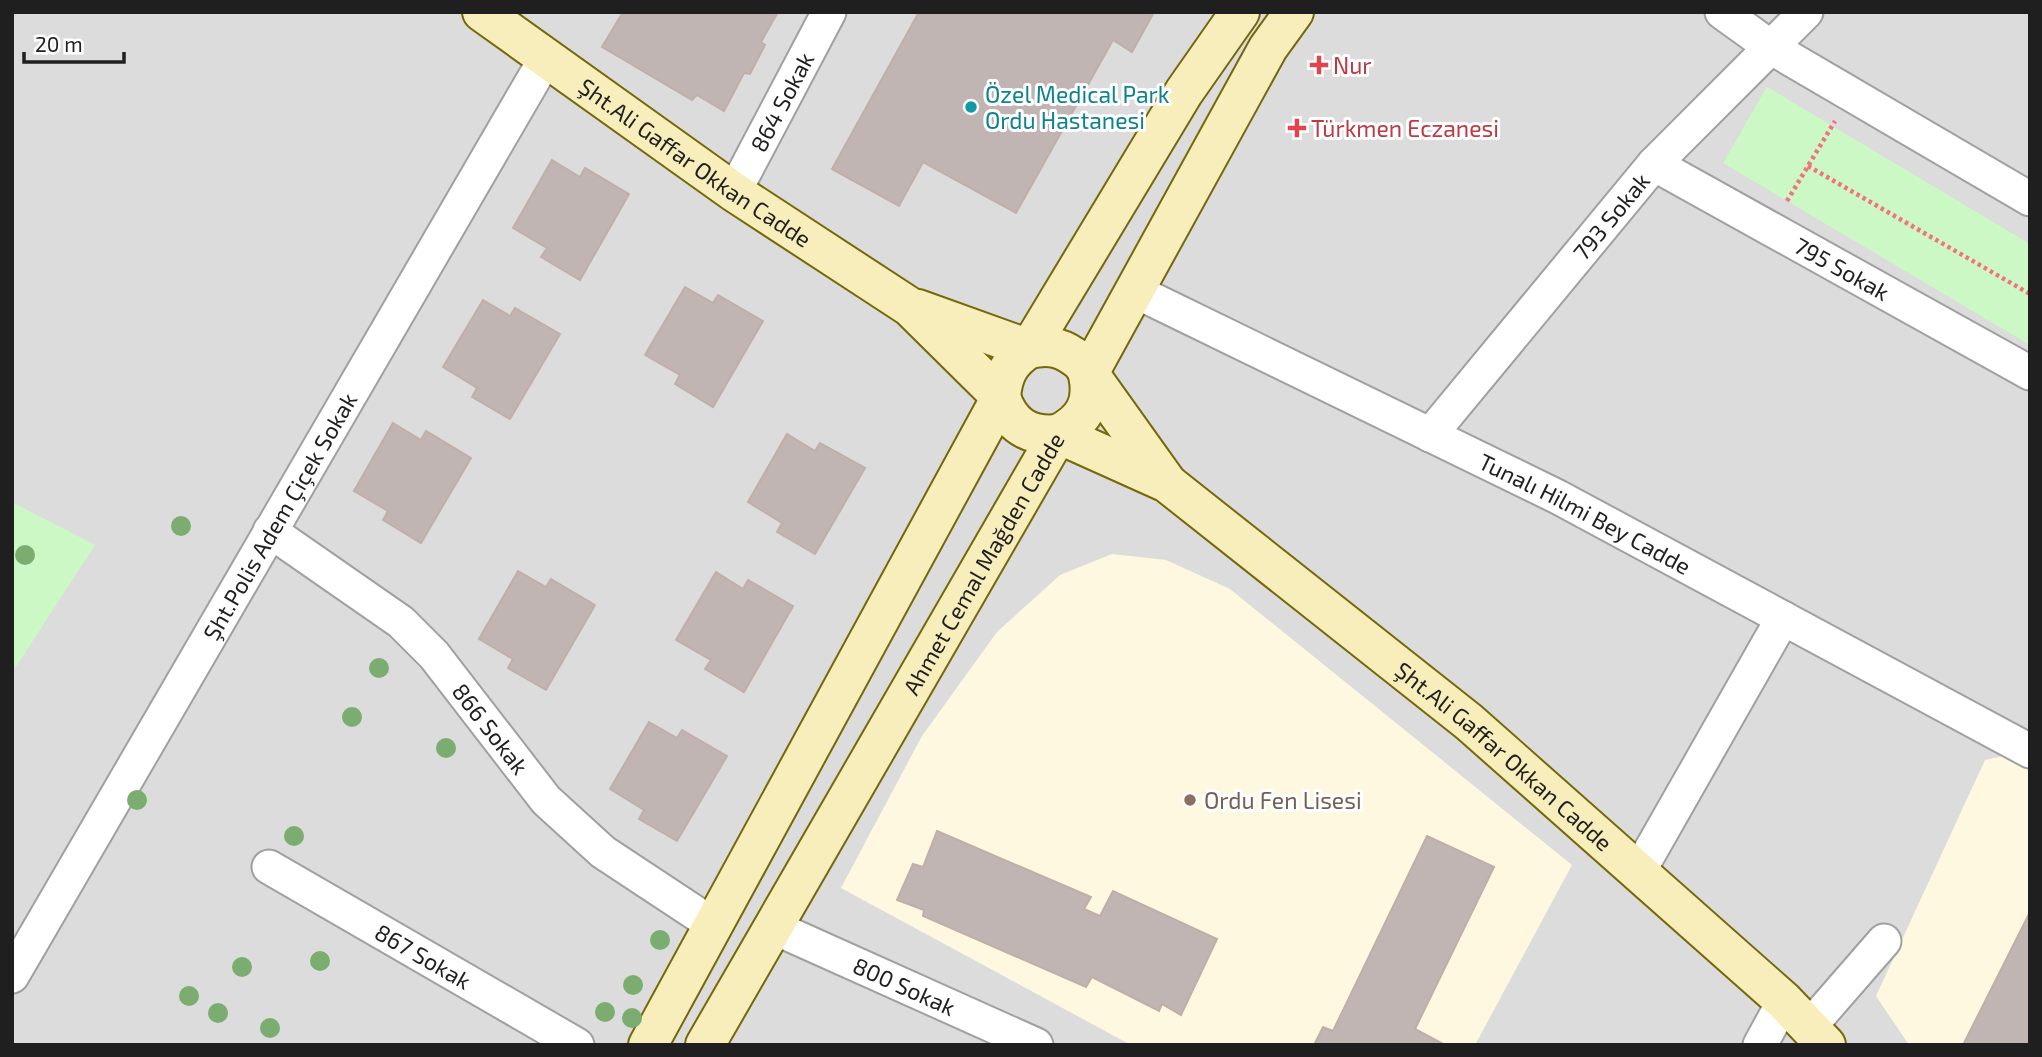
<svg xmlns="http://www.w3.org/2000/svg" width="2042" height="1057" font-family="'Exo 2',sans-serif">
<style>
.residential{fill:#dddcdc}
.education{fill:#fef8e0}
.park{fill:#cbf8c4}
.building{fill:#c0b5b2;stroke:#c1aea8;stroke-width:2}
.lines{fill:none;stroke-linecap:round;stroke-linejoin:round}
.street-casing{stroke:#a0a0a0;stroke-width:37}
.secondary-casing{stroke:#746808;stroke-width:42}
.path{stroke:#f5717f;stroke-width:4.5;stroke-dasharray:3.5 3.5;stroke-linecap:butt}
.street{stroke:#fff;stroke-width:33}
.secondary{stroke:#f8eebb;stroke-width:38}
.tree{fill:#7cad70}
.health-dot{fill:#e0444e;stroke:#fff;stroke-width:2.5}
.culture-dot{fill:#0f9aa8;stroke:#fff;stroke-width:2.5}
.education-dot{fill:#8d6e63;stroke:#fff;stroke-width:2.5}
.labels{text-anchor:middle;dominant-baseline:central;stroke-width:6;stroke-linejoin:round;paint-order:stroke}
.health-label{font-size:23px;fill:#be3a42;stroke:#fff;text-anchor:start}
.culture-label{font-size:23px;fill:#0d838f;stroke:#fff;text-anchor:start}
.street-label{font-size:23px;fill:#1f1f1f;stroke:#fff}
.education-label{font-size:23px;fill:#785e54;stroke:#fff;text-anchor:start}
</style>
<rect width="100%" height="100%" fill="#efeae6"/>
<path class="residential" d="M12,12h2018v1033h-2018z"/>
<path class="education" d="M1112,554l54,6 64,29 342,276 -97,180h-344l-290,-157 81,-152 75,-104 63,-57z
M2012,754l18,10v281h-121l-33,-49 109,-236z"/>
<path class="park" d="M1767,87l263,157v101l-307,-182z
M12,502l83,43 -83,128z"/>
<path class="building" d="M623,12h155l-17,30 4,3 -15,29 -6,-1 -20,38 -27,-16 -5,5 -90,-53z
M919,12h235l-22,40 -19,-12 -97,173 -93,-51 -24,44 -67,-37z
M552,160l28,17 5,-9 44,26 -49,86 -39,-23 6,-9 -34,-20z
M685,287l28,16 5,-8 45,26 -50,86 -38,-23 5,-9 -35,-20z
M483,300l27,16 5,-8 45,26 -50,85 -38,-22 5,-9 -34,-21z
M393,423l28,17 5,-9 45,27 -50,85 -38,-23 5,-9 -34,-20z
M787,434l28,17 5,-8 45,25 -50,86 -38,-22 5,-9 -34,-21z
M518,571l28,16 5,-8 44,26 -49,85 -38,-22 5,-9 -34,-20z
M716,572l27,17 5,-9 45,26 -49,86 -39,-23 6,-9 -35,-20z
M649,722l28,16 5,-8 45,26 -50,85 -38,-22 5,-9 -34,-21z
M937,831l154,66 -7,12 16,7 13,-25 104,48 -36,76 -19,-11 -3,7 -67,-34 -6,10 -163,-71 1,-6 -27,-10 16,-36 10,3z
M1427,836l67,31 -79,162 30,16h-131l9,-18 10,4z
M2030,912v133h-67z"/>
<g class="lines">
<defs>
<g id="street">
<path d="M1722,12l50,36 258,151"/>
<path id="s1" d="M1654,164l376,209"/>
<path id="s2" d="M734,192l95,-180"/>
<path id="s3" d="M1135,291l423,206 472,254"/>
<path id="s4" d="M1430,435l224,-271 152,-152"/>
<path id="s5" d="M270,531l131,91 33,33 112,145 57,52 109,72"/>
<path id="s6" d="M269,867l308,178"/>
<path d="M1639,871l144,-253"/>
<path id="s7" d="M773,927l263,118"/>
<path id="s8" d="M12,976l534,-918"/>
<path d="M1810,1026l74,-85"/>
<path d="M1760,1045l24,-44"/>
</g>
<g id="secondary">
<path id="s9" d="M482,12l252,180 176,115 91,90c9,28 28,40 57,37l109,49 302,239 315,279 42,44"/>
<path d="M918,309l111,40c22,-5 35,-1 52,13l85,119"/>
<path d="M648,1045l353,-648c2,-23 9,-36 28,-48l155,-257 56,-80"/>
<path id="s10" d="M705,1045l353,-611c26,-13 36,-31 30,-59l180,-327 26,-36"/>
</g>
</defs>
<use href="#street" class="street-casing"/>
<use href="#secondary" class="secondary-casing"/>
<path class="path" d="M1808,166l222,128
M1787,201l48,-80"/>
<use href="#street" class="street"/>
<use href="#secondary" class="secondary"/>
</g>
<g class="tree">
<circle cx="181" cy="526" r="10"/>
<circle cx="25" cy="555" r="10"/>
<circle cx="379" cy="668" r="10"/>
<circle cx="352" cy="717" r="10"/>
<circle cx="446" cy="748" r="10"/>
<circle cx="137" cy="800" r="10"/>
<circle cx="294" cy="836" r="10"/>
<circle cx="660" cy="940" r="10"/>
<circle cx="320" cy="961" r="10"/>
<circle cx="242" cy="967" r="10"/>
<circle cx="633" cy="985" r="10"/>
<circle cx="189" cy="996" r="10"/>
<circle cx="605" cy="1012" r="10"/>
<circle cx="218" cy="1013" r="10"/>
<circle cx="632" cy="1018" r="10"/>
<circle cx="270" cy="1028" r="10"/>
</g>
<g class="health-dot">
<path d="M1315.5 54.5h7v7h7v7h-7v7h-7v-7h-7v-7h7z"/>
<path d="M1293.5 117.5h7v7h7v7h-7v7h-7v-7h-7v-7h7z"/>
</g>
<circle class="culture-dot" cx="971" cy="107" r="7"/>
<circle class="education-dot" cx="1190" cy="800" r="7"/>
<g class="labels">
<g class="health-label">
<text x="1333" y="65">Nur</text>
<text x="1311" y="128">Türkmen Eczanesi</text>
</g>
<g class="culture-label">
<text x="985" y="94">Özel Medical Park<tspan x="985" dy="26">Ordu Hastanesi</tspan></text>
</g>
<g class="street-label">
<text stroke="none"><textPath href="#s2" startOffset="102">864 Sokak</textPath></text>
<text stroke="none"><textPath href="#s9" startOffset="261">Şht.Ali Gaffar Okkan Cadde</textPath></text>
<text stroke="none"><textPath href="#s4" startOffset="284">793 Sokak</textPath></text>
<text stroke="none"><textPath href="#s1" startOffset="215">795 Sokak</textPath></text>
<text stroke="none"><textPath href="#s3" startOffset="502">Tunalı Hilmi Bey Cadde</textPath></text>
<text stroke="none"><textPath href="#s8" startOffset="532">Şht.Polis Adem Çiçek Sokak</textPath></text>
<text stroke="none"><textPath href="#s10" startOffset="556">Ahmet Cemal Mağden Cadde</textPath></text>
<text stroke="none"><textPath href="#s5" startOffset="299">866 Sokak</textPath></text>
<text stroke="none"><textPath href="#s9" startOffset="1276">Şht.Ali Gaffar Okkan Cadde</textPath></text>
<text stroke="none"><textPath href="#s6" startOffset="178">867 Sokak</textPath></text>
<text stroke="none"><textPath href="#s7" startOffset="144">800 Sokak</textPath></text>
</g>
<g class="education-label">
<text x="1204" y="800">Ordu Fen Lisesi</text>
</g>
</g>
<rect width="2042" height="1057" fill="none" stroke="#1f1f1f" stroke-width="28"/>
<path d="M24 52v10h100v-10" fill="none" stroke="#1f1f1f" stroke-width="3.5"/>
<text x="35" y="52" font-size="21" fill="#1f1f1f" stroke="#ffffff" stroke-width="5" paint-order="stroke">20 m</text>
</svg>
